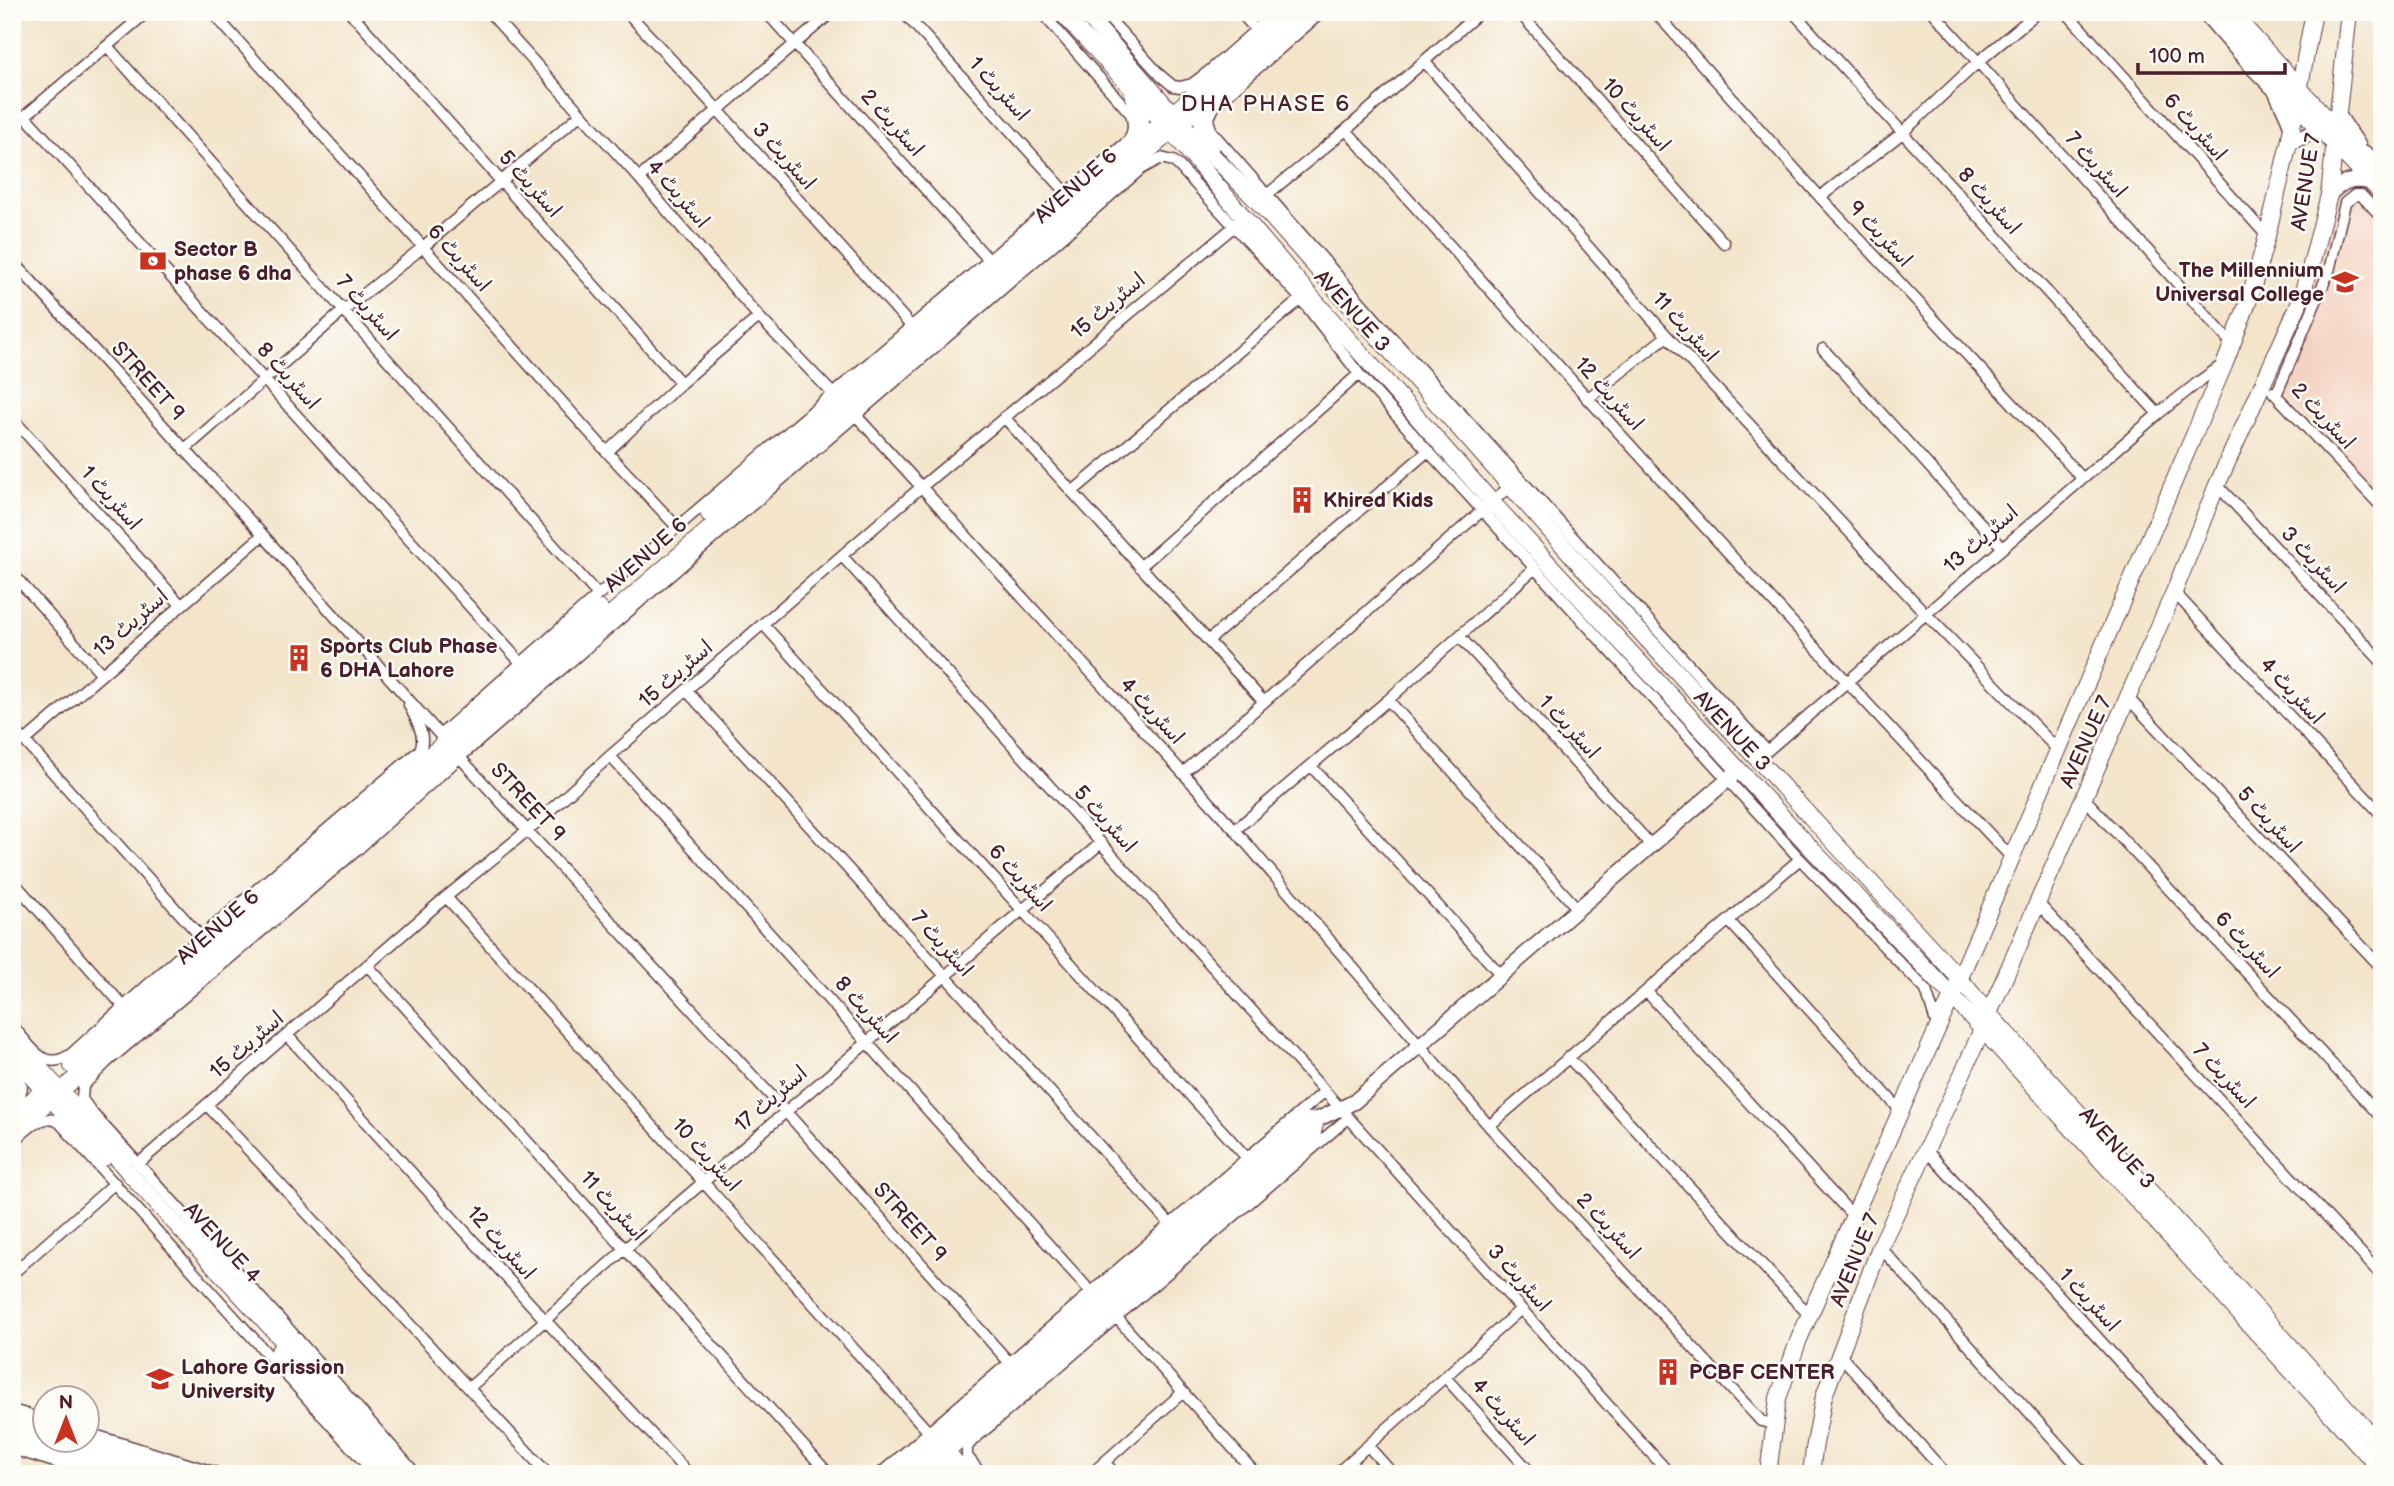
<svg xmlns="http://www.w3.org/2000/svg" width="2394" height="1486" font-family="'Balsamiq Sans','Playpen Sans Arabic',sans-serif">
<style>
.built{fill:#f5d3c2}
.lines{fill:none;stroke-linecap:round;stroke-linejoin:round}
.minor-casing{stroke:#633d43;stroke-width:13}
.tertiary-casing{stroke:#633d43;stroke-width:17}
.secondary-casing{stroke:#633d43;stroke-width:18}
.minor{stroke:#fff;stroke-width:10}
.tertiary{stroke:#fff;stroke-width:14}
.secondary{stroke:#fff;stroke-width:16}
.labels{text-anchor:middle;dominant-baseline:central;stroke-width:5;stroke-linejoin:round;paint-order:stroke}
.street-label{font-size:21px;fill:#4a1f2b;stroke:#fdfcf7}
.poi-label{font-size:21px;font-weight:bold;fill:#4a1f2b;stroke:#fdfcf7;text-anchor:start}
.neighbourhood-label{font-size:23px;letter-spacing:2px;fill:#4a1f2b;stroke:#fdfcf7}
</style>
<rect width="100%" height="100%" fill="#fdfcf7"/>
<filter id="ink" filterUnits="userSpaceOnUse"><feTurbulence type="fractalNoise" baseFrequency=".0143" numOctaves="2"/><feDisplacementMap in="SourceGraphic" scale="14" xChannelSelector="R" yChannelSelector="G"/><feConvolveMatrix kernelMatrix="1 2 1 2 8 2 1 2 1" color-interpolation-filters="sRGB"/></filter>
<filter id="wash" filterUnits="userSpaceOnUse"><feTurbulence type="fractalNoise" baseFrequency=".00686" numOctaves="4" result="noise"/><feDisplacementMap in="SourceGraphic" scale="28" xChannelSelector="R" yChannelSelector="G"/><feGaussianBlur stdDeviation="1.57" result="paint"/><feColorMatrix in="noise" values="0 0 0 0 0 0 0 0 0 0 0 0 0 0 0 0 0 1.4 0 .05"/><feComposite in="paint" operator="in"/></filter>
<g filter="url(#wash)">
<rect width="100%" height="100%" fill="#f3e4ca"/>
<path class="built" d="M2358,182l11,7 13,16v280l-8,8 -105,-113 12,-21 59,-171z"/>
</g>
<g filter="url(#ink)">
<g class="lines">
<defs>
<path id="minor" d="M212,12l395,440 71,76
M350,12l331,371
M489,12l150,166 120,139 77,80
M627,12l91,98 193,216
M766,12l223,248
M903,12l163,180
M1103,12l58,64 12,10 7,1 12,-3 16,-12 68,-60
M1240,12l16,18
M1322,12l-107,93 -7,15 4,12 173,198 382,421 391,-337 43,-34 24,-17
M1519,12l205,231
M1655,12l165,185 262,281
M1793,12l365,402
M1933,12l299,332
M2066,12l201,224
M2201,12l51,58 21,21
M107,46l491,549
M1424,61l243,275 258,277 133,137
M2338,111l22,33
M25,116l497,548
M12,127l135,-115
M1346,130c220,245 440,489 666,728
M2361,156l6,-4 15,14
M639,178l193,-166
M1820,197l81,-63 77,-72 60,-50
M1263,198l83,-68 134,-118
M12,260l251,275 191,216 332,361 230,258
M1823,349l179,198
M2273,392l109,115
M2276,395l53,-124 16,-68 10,-8h6l21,22
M1587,399l80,-63
M851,410l384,420 254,296 272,295 12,3
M1004,417l259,284
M12,418l169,187
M184,450l159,-139 80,-64 158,-133
M607,452l74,-69 78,-66
M2217,485l165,177
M1072,492l229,-193
M842,556l828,918
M1140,567l219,-193
M12,573l89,100
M2174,592l208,223
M763,624l484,534
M1459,636l191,208
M1208,641l220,-190
M686,690l484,534
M2128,698l254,270
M1388,700l190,209
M12,727l189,210
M440,735l158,-140 530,-454c6,-10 6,-16 3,-27l-90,-102
M25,741l238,-206
M610,756l481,536
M1311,766l190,209
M1183,773l326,-286
M2084,798l298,320
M1235,830l153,-130 147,-132
M12,880l111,126
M446,897l489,542
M2037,902l345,374
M1729,921l172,190
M367,965l462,509
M1647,992l207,225
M12,1025c18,20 31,49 59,29l130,-117 219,-187c7,-14 -5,-32 -11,-45
M287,1035l257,284 145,155
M1569,1058l241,258
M12,1069l10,18 -2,8 -8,9
M207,1105l341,369
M1489,1126l311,-267
M12,1143c14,-12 28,-31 47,-21l316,352
M1927,1151l295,323
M138,1164l308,-267 82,-67 82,-74 310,-268 317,-264
M1880,1247l205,227
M12,1274l103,-91
M1117,1318l139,156
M1840,1355l106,119
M1445,1377l87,97
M469,1388l157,-140 475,-405
M12,1410l34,10
M88,1433l132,41
M1368,1446l25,28
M12,1449l82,25
M1104,1462l11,12
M416,1474l-129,-147 -195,-214 -10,-14 1,-13 24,-24 249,-211 104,-94 681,-588 20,-11 12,3 5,4 123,134 58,75 69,77 372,408 126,131 12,39
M880,1474l444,-382
M981,1474l-14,-18v-9l5,-6 376,-323
M1091,1474l91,-81
M1336,1474l185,-165"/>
<path id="tertiary" d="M2272,80c4,16 14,30 19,46
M2289,143l21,-9 13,-2
M2329,195c14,-15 22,-16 42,-13
M1316,1120l38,-18 385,-332"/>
<path id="secondary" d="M1061,12l110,119 136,161 184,209 319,346 142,149 430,475
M1084,12l96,110 78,80 373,420 329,357 28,34 394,434
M2213,12l59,67 110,115
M2231,12l146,162
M1133,94l8,24 -2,25
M1204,101c-5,20 -1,30 7,48
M709,514l581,-502
M12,1038l65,71 52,64 276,301
M12,1055l92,103
M72,1066l59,-54 469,-403
M12,1117l40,-34
M12,1133l837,-725 461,-396
M279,1351l111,123
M12,1423l34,9
M12,1438l118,36
M72,1440l111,34
M940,1444l26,30
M928,1452l19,22
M896,1474l406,-352 14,-2 -3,12 -393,342
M1768,1474l10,-76 21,-59 153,-343 273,-633 25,-66 17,-61 22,-93 25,-131
M1811,1474l3,-25 10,-53 56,-149 85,-179 209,-476 43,-107 81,-179 12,-37 19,-74 20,-183"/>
</defs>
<use href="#minor" class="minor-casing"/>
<use href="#tertiary" class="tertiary-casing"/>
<use href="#secondary" class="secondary-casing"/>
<use href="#minor" class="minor"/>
<use href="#tertiary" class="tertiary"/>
<use href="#secondary" class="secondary"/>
</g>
</g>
<defs>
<symbol id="bank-bare" viewBox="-9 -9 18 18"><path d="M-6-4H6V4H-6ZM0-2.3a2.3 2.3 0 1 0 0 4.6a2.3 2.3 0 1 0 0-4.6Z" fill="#c8321e" stroke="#fdfcf7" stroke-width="2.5" paint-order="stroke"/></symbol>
<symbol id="university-bare" viewBox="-9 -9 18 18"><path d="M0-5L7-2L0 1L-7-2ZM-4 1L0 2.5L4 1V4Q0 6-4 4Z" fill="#c8321e" stroke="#fdfcf7" stroke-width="2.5" paint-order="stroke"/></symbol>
<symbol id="building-bare" viewBox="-9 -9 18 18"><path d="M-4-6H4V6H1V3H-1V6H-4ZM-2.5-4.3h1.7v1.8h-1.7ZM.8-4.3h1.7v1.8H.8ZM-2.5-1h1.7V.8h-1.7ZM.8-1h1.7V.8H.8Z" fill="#c8321e" stroke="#fdfcf7" stroke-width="2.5" paint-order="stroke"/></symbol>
</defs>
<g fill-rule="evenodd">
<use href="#bank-bare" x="134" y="242" width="38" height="38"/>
<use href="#university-bare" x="2326" y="263" width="38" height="38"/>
<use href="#building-bare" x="1283" y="481" width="38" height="38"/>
<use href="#building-bare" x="280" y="639" width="38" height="38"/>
<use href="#building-bare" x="1649" y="1353" width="38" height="38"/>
<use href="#university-bare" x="141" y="1360" width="38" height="38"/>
</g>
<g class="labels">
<g class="street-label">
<text transform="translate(999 89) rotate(48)">اسٹریٹ 1</text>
<text transform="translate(1636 115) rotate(48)">اسٹریٹ 10</text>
<text transform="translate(892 123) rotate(48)">اسٹریٹ 2</text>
<text transform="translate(2195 127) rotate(48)">اسٹریٹ 6</text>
<text transform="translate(784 156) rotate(48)">اسٹریٹ 3</text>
<text transform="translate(2096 165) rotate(48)">اسٹریٹ 7</text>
<text transform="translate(2306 182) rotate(-81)">AVENUE 7</text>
<text transform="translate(530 184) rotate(48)">اسٹریٹ 5</text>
<text transform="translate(1076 186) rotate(-41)">AVENUE 6</text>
<text transform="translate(678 194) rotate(49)">اسٹریٹ 4</text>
<text transform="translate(1989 201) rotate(48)">اسٹریٹ 8</text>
<text transform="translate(1880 234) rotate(47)">اسٹریٹ 9</text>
<text transform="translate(459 258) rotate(48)">اسٹریٹ 6</text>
<text transform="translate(1108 306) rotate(-40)">اسٹریٹ 15</text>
<text transform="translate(367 308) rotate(48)">اسٹریٹ 7</text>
<text transform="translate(1352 311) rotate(48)">AVENUE 3</text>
<text transform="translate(1685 327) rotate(48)">اسٹریٹ 11</text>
<text transform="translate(288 376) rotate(48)">اسٹریٹ 8</text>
<text transform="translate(148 381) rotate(48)">STREET 9</text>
<text transform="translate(1609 394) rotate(48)">اسٹریٹ 12</text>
<text transform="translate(2323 416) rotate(47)">اسٹریٹ 2</text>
<text transform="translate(111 498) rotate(48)">اسٹریٹ 1</text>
<text transform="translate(1981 539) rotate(-41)">اسٹریٹ 13</text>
<text transform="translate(646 555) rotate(-41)">AVENUE 6</text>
<text transform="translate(2313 560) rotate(47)">اسٹریٹ 3</text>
<text transform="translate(131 623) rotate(-41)">اسٹریٹ 13</text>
<text transform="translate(676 674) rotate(-41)">اسٹریٹ 15</text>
<text transform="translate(2292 691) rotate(47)">اسٹریٹ 4</text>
<text transform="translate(1152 711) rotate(47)">اسٹریٹ 4</text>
<text transform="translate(1569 727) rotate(47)">اسٹریٹ 1</text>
<text transform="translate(1732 731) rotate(47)">AVENUE 3</text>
<text transform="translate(2086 742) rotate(-66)">AVENUE 7</text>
<text transform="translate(528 802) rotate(47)">STREET 9</text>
<text transform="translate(1105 819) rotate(48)">اسٹریٹ 5</text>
<text transform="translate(2269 820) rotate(47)">اسٹریٹ 5</text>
<text transform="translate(1020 878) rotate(48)">اسٹریٹ 6</text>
<text transform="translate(218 927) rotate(-41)">AVENUE 6</text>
<text transform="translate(942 944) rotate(48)">اسٹریٹ 7</text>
<text transform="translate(2247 945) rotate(47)">اسٹریٹ 6</text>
<text transform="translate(866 1010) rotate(48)">اسٹریٹ 8</text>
<text transform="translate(247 1045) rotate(-41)">اسٹریٹ 15</text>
<text transform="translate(2224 1076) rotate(47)">اسٹریٹ 7</text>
<text transform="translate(771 1099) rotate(-41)">اسٹریٹ 17</text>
<text transform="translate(2117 1148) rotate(48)">AVENUE 3</text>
<text transform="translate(706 1155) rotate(48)">اسٹریٹ 10</text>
<text transform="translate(613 1206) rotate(48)">اسٹریٹ 11</text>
<text transform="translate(910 1222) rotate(48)">STREET 9</text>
<text transform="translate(1608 1226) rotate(47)">اسٹریٹ 2</text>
<text transform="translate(222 1243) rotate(47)">AVENUE 4</text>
<text transform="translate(501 1243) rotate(48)">اسٹریٹ 12</text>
<text transform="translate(1855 1260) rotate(-68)">AVENUE 7</text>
<text transform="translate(1519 1278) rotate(48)">اسٹریٹ 3</text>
<text transform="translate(2089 1300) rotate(47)">اسٹریٹ 1</text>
<text transform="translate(1503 1412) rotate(48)">اسٹریٹ 4</text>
</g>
<g class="poi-label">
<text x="174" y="249">Sector B<tspan x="174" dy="24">phase 6 dha</tspan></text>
<text x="2324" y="270" text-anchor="end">The Millennium<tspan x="2324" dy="24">Universal College</tspan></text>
<text x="1323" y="500">Khired Kids</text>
<text x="320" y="646">Sports Club Phase<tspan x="320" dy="24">6 DHA Lahore</tspan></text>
<text x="181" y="1367">Lahore Garission<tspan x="181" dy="24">University</tspan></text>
<text x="1689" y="1372">PCBF CENTER</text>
</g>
<g class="neighbourhood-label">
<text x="1266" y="104">DHA PHASE 6</text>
</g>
</g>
<rect width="2394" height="1486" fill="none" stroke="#fdfcf7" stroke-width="42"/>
<g transform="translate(66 1419)"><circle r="33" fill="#fdfcf7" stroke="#b5a4a5" stroke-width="2"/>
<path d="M0-5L12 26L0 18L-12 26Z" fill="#c8321e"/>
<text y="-10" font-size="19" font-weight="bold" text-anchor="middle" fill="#4a1f2b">N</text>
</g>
<path d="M2138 63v10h147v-10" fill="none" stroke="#4a1f2b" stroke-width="3.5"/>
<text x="2149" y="63" font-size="21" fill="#4a1f2b" stroke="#fdfcf7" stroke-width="5" paint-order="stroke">100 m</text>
</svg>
